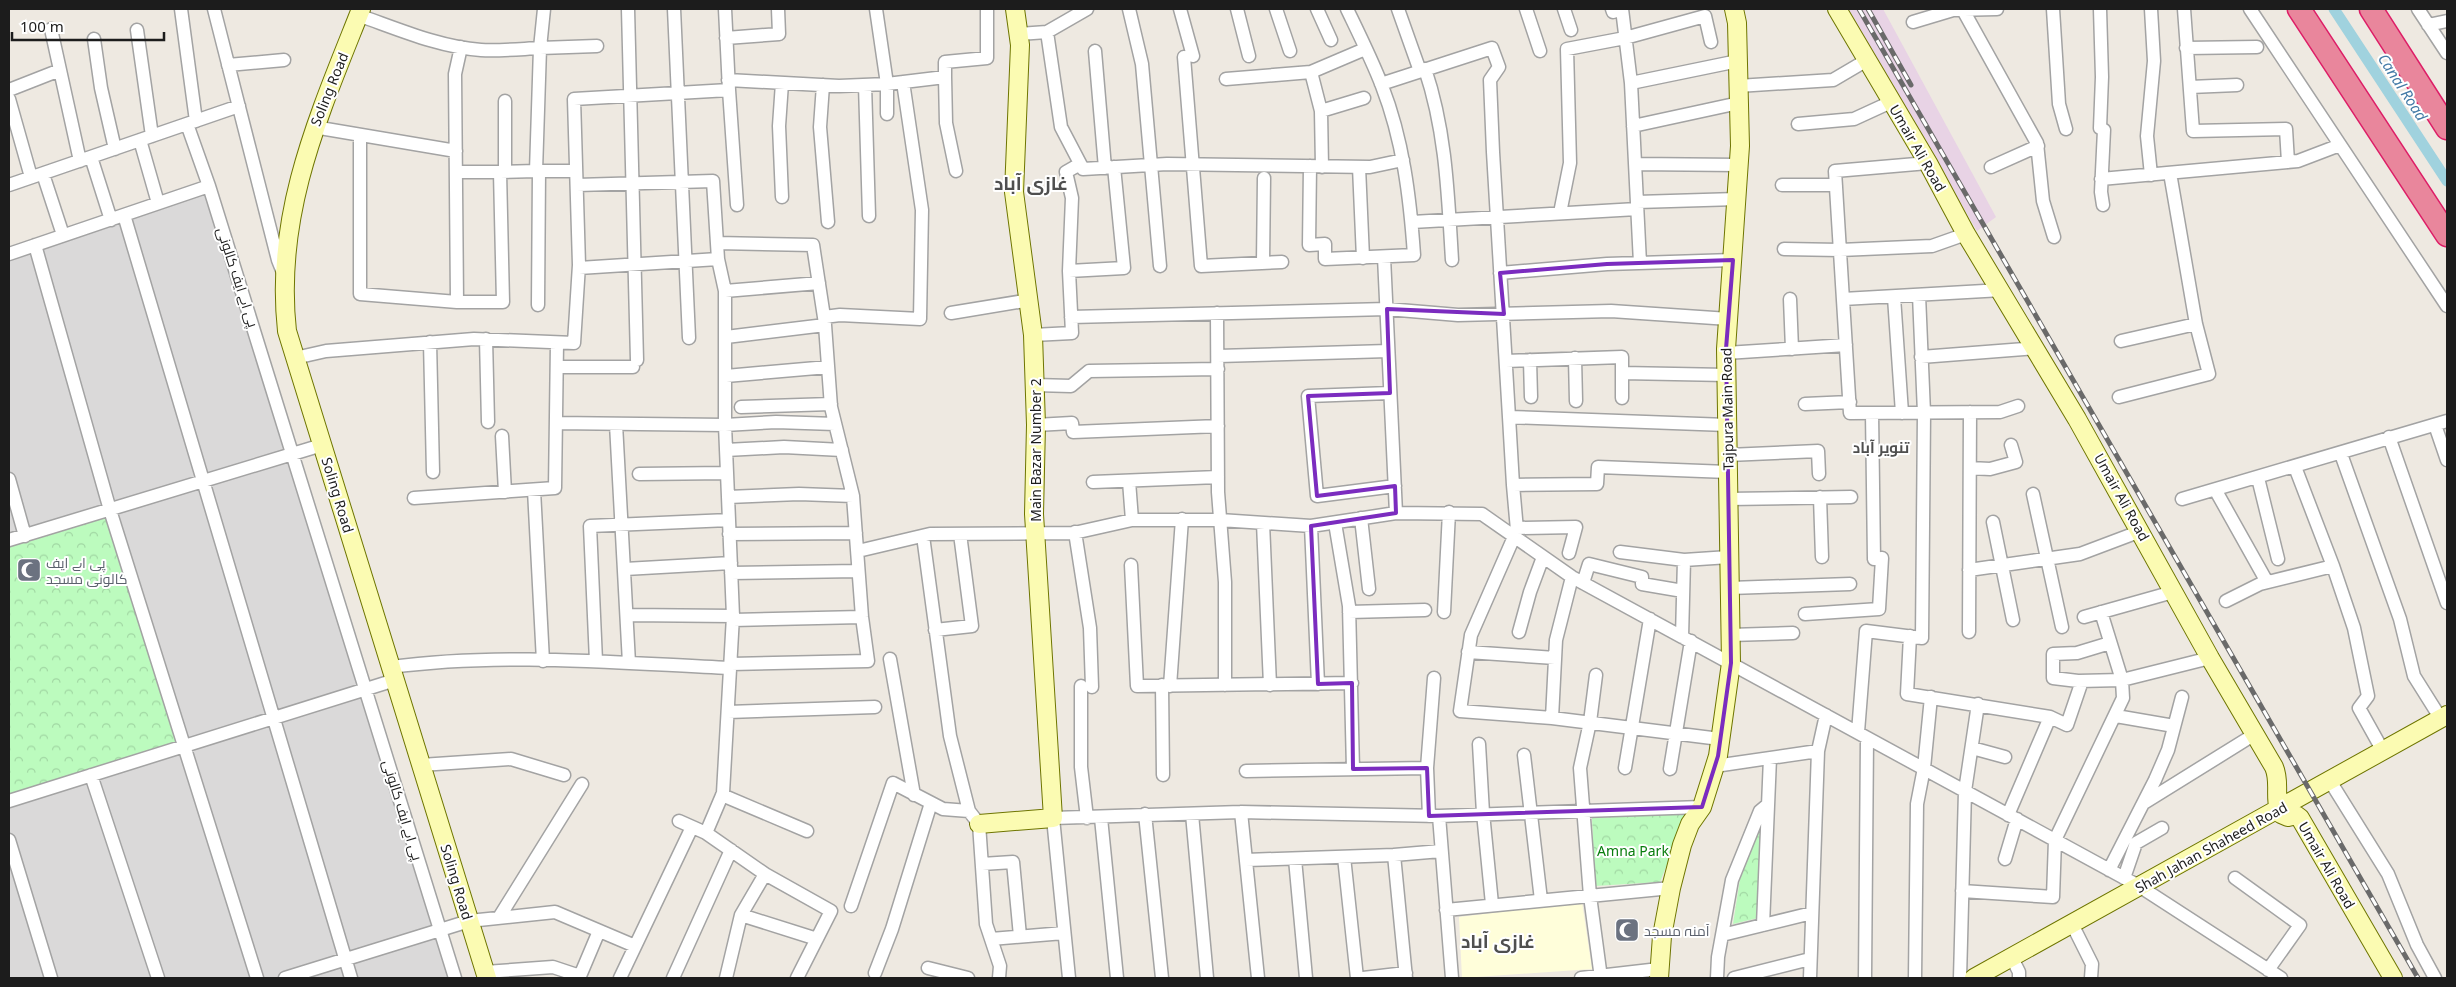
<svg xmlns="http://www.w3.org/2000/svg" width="2456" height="987" font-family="'Noto Sans',Cairo,sans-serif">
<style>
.residential{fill:#dad9d9}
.education{fill:#fffeda}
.railway{fill:#e8d3e5}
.park{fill:url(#park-crowns)}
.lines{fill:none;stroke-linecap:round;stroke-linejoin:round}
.canal{stroke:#a0d2de;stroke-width:11}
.street-casing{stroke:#a3a3a3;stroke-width:15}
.secondary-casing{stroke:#6e7501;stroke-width:20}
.highway-casing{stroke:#dd1e67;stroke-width:25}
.street{stroke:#fff;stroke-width:12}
.secondary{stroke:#fbfbb2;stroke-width:18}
.highway{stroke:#e9869c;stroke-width:22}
.rail-casing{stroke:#6a6a6a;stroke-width:5}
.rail{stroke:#fff;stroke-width:3;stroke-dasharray:9;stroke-linecap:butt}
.marked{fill:none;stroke:#7b2cbf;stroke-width:4;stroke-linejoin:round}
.labels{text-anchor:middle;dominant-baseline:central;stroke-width:4;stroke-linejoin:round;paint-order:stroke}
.street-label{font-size:14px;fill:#1c1c1c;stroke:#fff}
.worship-label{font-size:14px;fill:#5b616d;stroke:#fff;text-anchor:start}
.park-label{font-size:14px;fill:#087d0d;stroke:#fff}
.water-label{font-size:15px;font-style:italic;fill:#437aa6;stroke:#fff}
.neighbourhood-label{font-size:15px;font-weight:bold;fill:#4f4f4f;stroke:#fff}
.district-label{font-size:19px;font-weight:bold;fill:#4f4f4f;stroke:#fff}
</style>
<defs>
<pattern id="park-crowns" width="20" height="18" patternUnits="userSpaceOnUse" patternTransform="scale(1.25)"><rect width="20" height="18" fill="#bcfbbe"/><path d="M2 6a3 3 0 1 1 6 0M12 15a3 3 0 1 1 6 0" fill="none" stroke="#a1d7a3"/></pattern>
</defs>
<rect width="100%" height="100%" fill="#eee9e1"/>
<path class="residential" d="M209,186l245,792h-445v-718z"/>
<path class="education" d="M1582,902l10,67 -130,9 -3,-61z"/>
<path class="railway" d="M1847,9h36l113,208 -19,14z"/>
<path class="park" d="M110,510l72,237 -173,54v-261z
M1687,814l-27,68 -65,4 -3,-68z
M1764,819l-6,99 -25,6 7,-45z"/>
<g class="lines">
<path class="canal" d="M2334,9l113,172"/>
<defs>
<path id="street" d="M181,9l15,112
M214,9l64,251 6,15
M544,9l-4,39 57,-2
M628,9l9,351
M674,9l15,329
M876,9l11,75v30
M1129,9l13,55 18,202
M1180,9l13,47
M1237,9l12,47
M1276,9l14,42
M1317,9l14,31
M1398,9l22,62
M1526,9l14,42
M1564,9l7,21
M1612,9l1,3 9,-3 9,74 9,180
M2053,9l6,95 7,25
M2100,9l2,68 -2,51 4,2 -3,62 2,13
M2184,9l9,122 93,-2 2,33
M2250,9l197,297
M2418,9l29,44
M1963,10l74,133 6,58 11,36
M358,15c40,14 81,32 123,35 19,1 39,-1 59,-2l-4,123h40
M1913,22l40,-12 44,-1
M2428,25l19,-4
M51,29l29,132
M137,30l15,106
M1047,32l40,-23
M1019,34l28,-2 14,95 22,42 84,-5 203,3 33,-7
M726,38l53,-4 -1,-25
M94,39l7,49 14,61
M2186,48l71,-1
M1095,51l10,117
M1184,57l17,209 81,-4
M228,65l56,-5
M1425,69c21,62 23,126 27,191
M1311,72l10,39 1,56
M945,77l1,46 10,48
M1226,79l85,-7 54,-23
M728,80l111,6 48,-2 58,-7v-15l42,-4v-49
M782,83l-3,43 3,71
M1631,83l107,-22
M1381,84l111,-36 7,19 -9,13 3,72 16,265 218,8
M823,85l-3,42 8,95
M865,85l4,131
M1738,86l95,-6 34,-20
M2190,87l47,-2
M9,90l51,-20
M729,90l8,115
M9,99l22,78
M505,101v71
M1321,111l43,-13
M187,124l22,62
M1798,124l56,-5 37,-17
M1633,126l106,-23
M314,127l142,24
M360,135v159l97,8h46l-3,-130h-44
M140,140l18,63
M91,157l20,63
M1928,163l-93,8 15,242 150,-1 18,-6
M1080,164l-14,8 6,26 -3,73 55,-3 -10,-101
M1635,164l104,1
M1310,166l-1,79 16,-1v15l89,-4c-4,-58 -11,-115 -32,-169 -10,-26 -23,-52 -35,-77
M1359,167l4,91
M1991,167l47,-21
M500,172l36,-1
M43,174l20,61
M2151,175l-4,-39 7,-75 -3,-52
M2101,179l197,-18 42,-16
M9,185l230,-79
M577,185l136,-4 5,78 7,32v134l8,191 -10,177 -17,40
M1782,185h54
M1637,202l100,-3
M1560,213l10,-50 -3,-114 58,-11 80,-22 6,26
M124,215l227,763
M1412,222l225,-13
M717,243l96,2 11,72
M35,245l75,265 147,468
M1784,249l56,1 92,-4 34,-12
M9,254l200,-68 246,792
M1384,257l12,256
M1263,263l1,-85
M579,268l139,-9
M1500,273l107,-9 126,-4
M725,291l94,-8
M1894,297l8,116
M1790,299l2,50
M1843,299l159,-9
M457,302l-2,-228 6,-27
M538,305l1,-134
M951,313l79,-13
M1217,313l1,179 7,90v103
M1071,317l316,-8 71,6 153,-4 118,8
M1033,335l39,-2 -3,-62
M726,337l99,-12 -1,-8 16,-2 80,4 2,-109 -19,-128
M486,339l2,83
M2121,341l75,-17
M430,342l3,130
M1726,353l120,-8
M1218,356l170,-5
M1921,357l115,-9
M295,358l31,-7 148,-12 100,4 5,-78 -5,-166 155,-9 -4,-81
M1575,358l1,43
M1530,360l1,37
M1506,361l116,-4v16l105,2
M557,367h76
M726,376l102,-9
M1035,385l36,1 18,-15 129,-2
M1390,393l-82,3 9,100 78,-10
M2119,397l90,-23 -13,-50 -26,-151
M1622,398v-25
M1805,404l45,-2
M741,407l90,-3
M1509,417l4,68 84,-1 1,-17 130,5
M556,423l169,2 51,-3 59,2
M616,424l13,239
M1036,425l36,-2 1,9 145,-6
M2435,425l12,35
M502,436l3,56
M2389,437l58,166
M726,450l58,-3 58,3
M2341,454l59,165 14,57 27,43
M1728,455l90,-4 1,23
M2295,467l38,99 21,62 14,68 -9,12 24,43
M1970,468l20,1 26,-7 -5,-17
M639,474l88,-1
M2258,478l20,81
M9,479l16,57
M1129,481l3,39
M1093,482l125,-5
M1513,485l4,45 -46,105 -11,76 92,7 4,-78 16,-63
M534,490l9,171
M2216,491l51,91
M2033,494l29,133
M728,497l71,-3 54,2
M1820,497l2,60
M414,498l141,-10 2,-145
M1728,499l123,-2
M2182,499l265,-78
M1361,518l8,71
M1993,522l20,98
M1263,523l7,162
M1335,523l14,83 4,163
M1311,526l7,158
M1517,528l59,-1 -7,26
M1075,532l15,96 2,59
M729,534l127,-1
M923,536l27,200 19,75 10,13 7,100 14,42 -1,12
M9,540l313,-95
M858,551l72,-17 144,-1 58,-13h88l91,6 85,-13 86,1 90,63 567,309 142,92
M1620,552l64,8 45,-3
M1131,565l6,121 215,-3
M625,569l106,-6
M1969,570l111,-16 61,-23
M731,573l127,-2
M1583,583l6,-19 53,13v7l41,7
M1730,588l120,-4
M2226,601l34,-17 73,-18
M1349,612l76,-2
M1444,612l5,-100
M1805,614l74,-5 3,-51 -8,1 -2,-146
M627,615l106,1
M2084,617l89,-25
M733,620l129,-3
M935,630l37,-4 -12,-92
M1519,632l11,-40 13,-35
M1969,632l1,-220
M1730,635l63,-2
M1910,636l-3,58 143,23 17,8 15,-44
M1682,637l2,-77
M2110,643l-33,10 -24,1v24l25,3 44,-1 88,-22
M1468,652l87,6
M890,659l24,136
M596,661l-6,-135 139,-6
M731,664l137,-3 -6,-44 -9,-121 -22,-89 -6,-82
M391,667c112,-15 227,-4 339,1
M1596,675l-6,47 -10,46 10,128 11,82
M1162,685l1,90
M1081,686v81l6,51
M1170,686l12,-167
M728,712l147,-5
M2116,716l58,10
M1552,718l168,21
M1858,732l8,-101 56,7 2,-225 -5,-118
M1479,744l4,69 9,91
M1972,748l33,9
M1524,755l17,145
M421,765l90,-6 53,16
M1715,766l103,-15
M1427,768l7,-90
M1625,768l25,-149
M1670,769l21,-128
M1246,771l181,-3 2,48
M91,775l67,203
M2330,781l58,93 29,71 18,33
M722,795l85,36
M9,801l386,-121
M2144,803l111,-69
M1241,812l17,166
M1145,814l17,164
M1192,814l15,164
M2008,815l42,-98
M1439,816l13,162
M1101,818l16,160
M679,821l27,12 59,41
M9,840l42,138
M1394,855l12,123
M1344,857l13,121
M1295,859l11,119
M2005,859l12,-40
M1246,860l148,-5 47,-4
M982,864l31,-2 7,74
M2109,870l46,-90 13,-30 14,-53
M2124,878l12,-35 26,-15
M2235,878l65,47 -32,45
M1962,891l91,6 2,-57 68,-142 -1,-18 -21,-68
M851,906l42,-123 50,26 26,2
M1446,910l225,-22
M741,915l76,24
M500,916l82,-132
M2072,924l20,40 -1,14
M1763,925l7,-167
M1722,935l90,-22
M991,939l73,-6
M2012,958l7,14v6
M928,968l40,10
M485,972l68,-5 27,9 19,-45
M875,973l17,-44 39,-126
M285,978l184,-57 86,-9 80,34
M620,978l72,-151
M673,978l58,-128
M726,978l15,-63 24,-41 66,37 -34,67
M1069,978l-16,-160 188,-6 198,4 263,-9
M1363,978l43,-5
M1581,978l78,-9
M1717,978l1,-21 14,-77 28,-69 6,-5
M1734,978l76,-19
M1810,978l8,-227 8,-36
M1865,978l2,-240
M1915,978l2,-174 7,-36 7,-71
M1960,978l5,-187 13,-87"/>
<path id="secondary" d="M361,9c-42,106 -87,205 -74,322l200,647
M1837,9l91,154 38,71 111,185 133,239 64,109c7,16 -1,31 7,47l7,3 8,-2 4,3 93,160
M979,824l74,-6 -19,-304 2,-89 -3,-90 -19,-143 6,-147 -5,-36
M1659,978l3,-42 9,-48 11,-43 8,-21 12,-17 16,-51 13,-93 -5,-314 14,-203 -3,-123 -3,-14
M1974,978l473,-263"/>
<path id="highway" d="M2299,9l148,226
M2371,9l76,119"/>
</defs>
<use href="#street" class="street-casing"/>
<use href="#secondary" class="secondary-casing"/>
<use href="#highway" class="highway-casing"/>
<use href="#street" class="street"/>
<use href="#secondary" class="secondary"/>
<use href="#highway" class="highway"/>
<defs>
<path id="rail" d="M1859,9l559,969
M1868,9l43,76"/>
</defs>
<use href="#rail" class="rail-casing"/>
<use href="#rail" class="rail"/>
</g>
<path class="marked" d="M1733,260l-7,89 5,314 -13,93 -16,51 -273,9 -2,-48 -74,1 -1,-86 -34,1 -7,-158 85,-13 -1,-27 -78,10 -9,-100 82,-3 -3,-84 117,5 -4,-41 107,-9z"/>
<defs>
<symbol id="mosque-square" viewBox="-11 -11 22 22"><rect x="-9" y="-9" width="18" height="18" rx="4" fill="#6b7280" stroke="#fff"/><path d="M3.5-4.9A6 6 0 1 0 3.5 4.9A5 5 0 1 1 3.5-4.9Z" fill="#fff"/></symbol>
</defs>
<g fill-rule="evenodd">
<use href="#mosque-square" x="15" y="556" width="28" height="28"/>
<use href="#mosque-square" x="1613" y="916" width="28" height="28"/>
</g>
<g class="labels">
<g class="street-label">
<text transform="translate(329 89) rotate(-68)">Soling Road</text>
<text transform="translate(1918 148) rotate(60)">Umair Ali Road</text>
<text transform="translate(238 277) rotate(72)">پی اے ایف کالونی</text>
<text transform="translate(1727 409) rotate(-91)">Tajpura Main Road</text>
<text transform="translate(1035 450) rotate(-90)">Main Bazar Number 2</text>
<text transform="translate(338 495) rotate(73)">Soling Road</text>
<text transform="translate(2122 497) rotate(61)">Umair Ali Road</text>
<text transform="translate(403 810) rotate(73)">پی اے ایف کالونی</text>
<text transform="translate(2211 847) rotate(-29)">Shah Jahan Shaheed Road</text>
<text transform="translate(2327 865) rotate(60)">Umair Ali Road</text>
<text transform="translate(457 882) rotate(73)">Soling Road</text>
</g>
<g class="worship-label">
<text x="46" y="562">پی اے ایف<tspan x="46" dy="16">کالونی مسجد</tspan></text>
<text x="1644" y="930">آمنہ مسجد</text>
</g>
<g class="park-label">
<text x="1633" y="850">Amna Park</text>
</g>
<g class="water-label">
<text transform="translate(2403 87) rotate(57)">Canal Road</text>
</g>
<g class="neighbourhood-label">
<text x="1881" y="447">تنویر آباد</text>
</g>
<g class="district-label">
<text x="1031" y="183">غازى آباد</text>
<text x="1498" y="941">غازى آباد</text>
</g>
</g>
<rect width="2456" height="987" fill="none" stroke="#1c1c1c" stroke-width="20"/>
<path d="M12 32v8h152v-8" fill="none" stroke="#1c1c1c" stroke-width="2.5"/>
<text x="20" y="32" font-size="15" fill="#1c1c1c" stroke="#ffffff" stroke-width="4" paint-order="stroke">100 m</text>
</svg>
